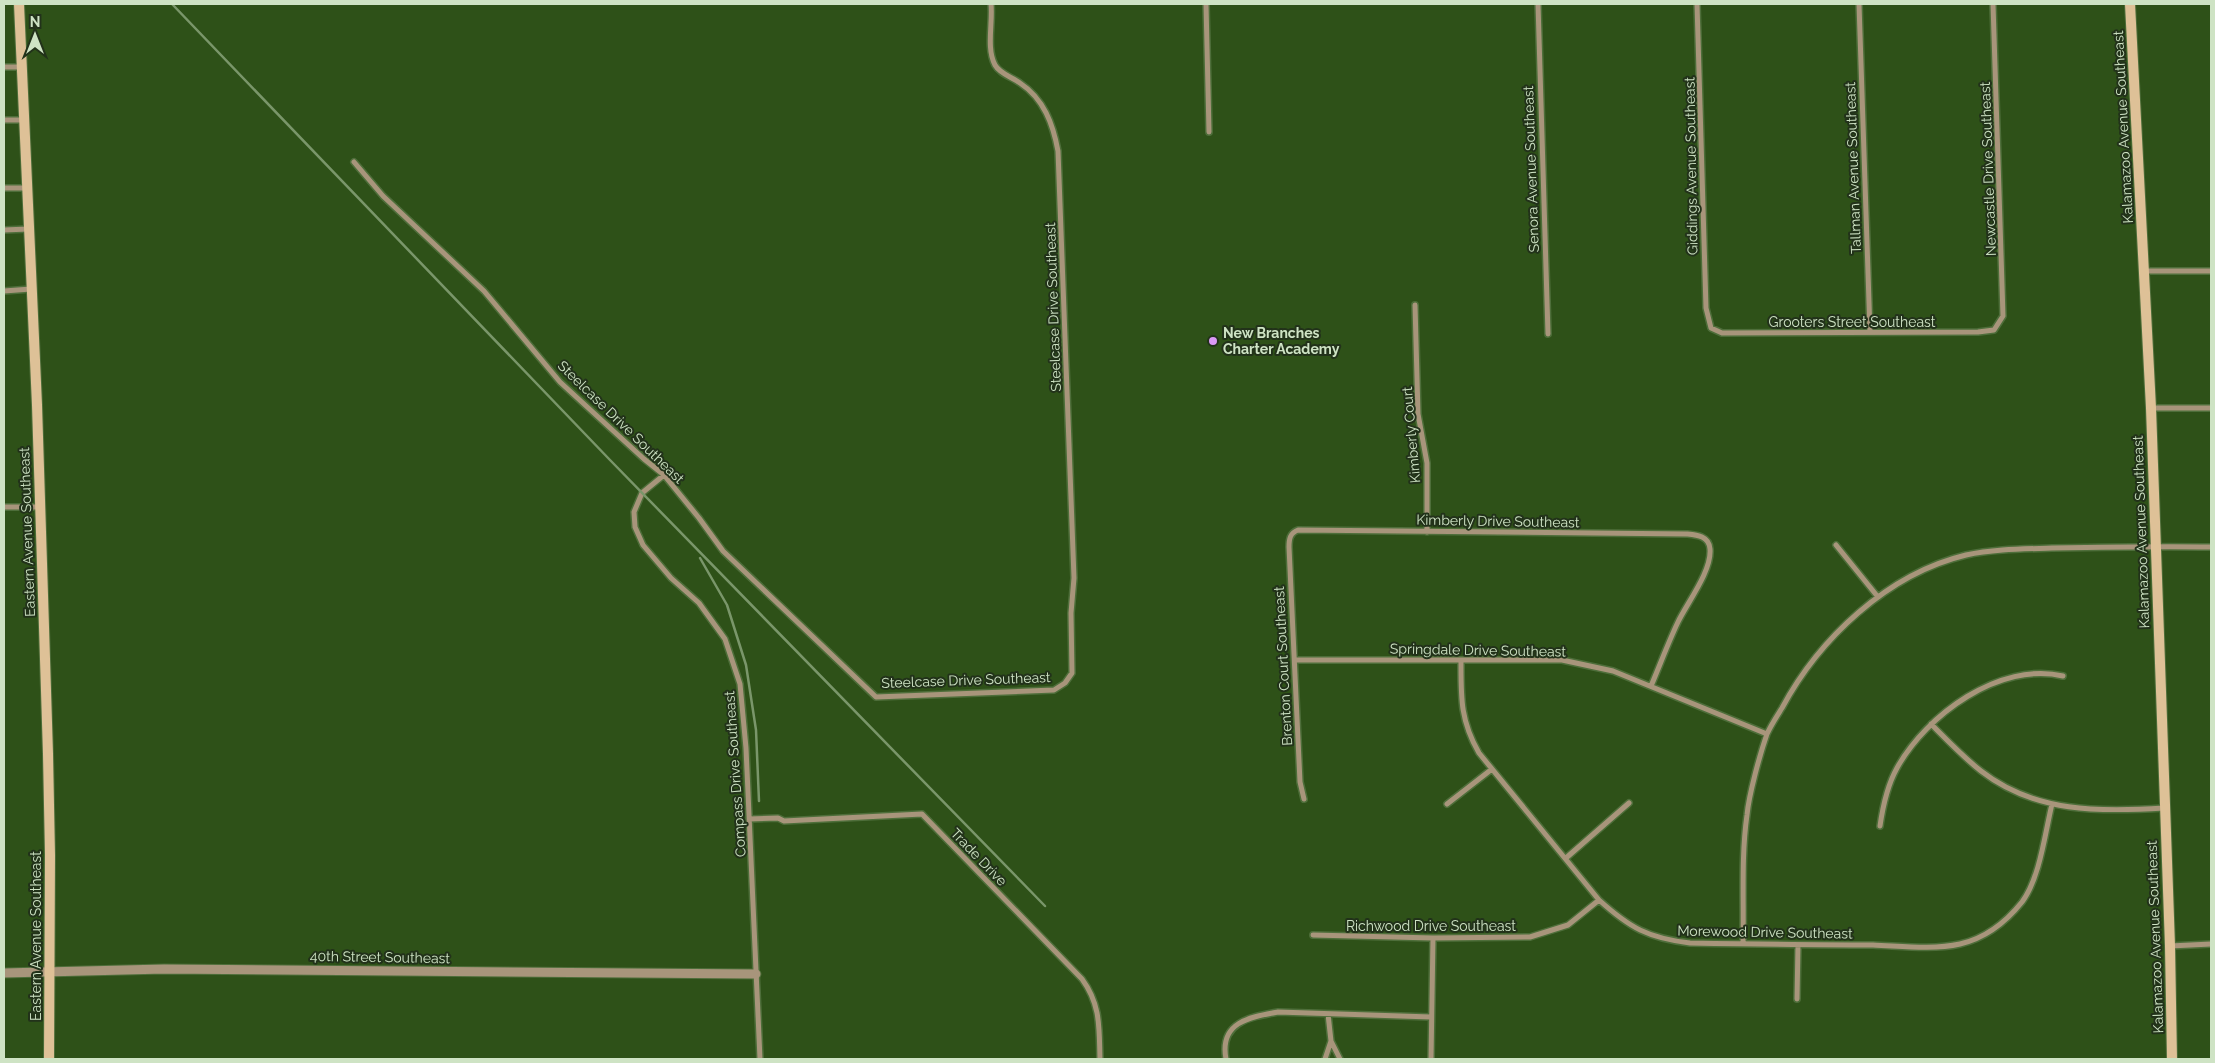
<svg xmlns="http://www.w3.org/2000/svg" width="2215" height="1063" font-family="Raleway,sans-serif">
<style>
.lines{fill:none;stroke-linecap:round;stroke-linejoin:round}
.minor-casing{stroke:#4e6e3a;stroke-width:8}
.tertiary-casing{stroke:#4e6e3a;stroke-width:11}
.secondary-casing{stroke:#4e6e3a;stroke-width:12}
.minor{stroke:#a8957b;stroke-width:5}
.tertiary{stroke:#a8957b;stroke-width:9}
.secondary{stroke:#dec197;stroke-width:10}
.rail{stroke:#7a966a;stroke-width:2.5}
.poi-dot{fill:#db99f5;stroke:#22321a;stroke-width:2}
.labels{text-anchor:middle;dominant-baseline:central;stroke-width:4;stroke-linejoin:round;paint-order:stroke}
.street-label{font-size:14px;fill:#cee3c4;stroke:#22321a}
.poi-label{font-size:14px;font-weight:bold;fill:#cee3c4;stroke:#22321a;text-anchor:start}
</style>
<rect width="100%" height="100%" fill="#2e5118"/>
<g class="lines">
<defs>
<path id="minor" d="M1206,4l3,128
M1538,4l10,330
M1697,4l9,304 5,20 11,5 256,-1 16,-2 9,-14 -10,-312
M1859,4l11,328
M4,67h18
M4,120h20
M354,162l29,34 101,95 76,91 84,77 20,16 35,43 24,33 153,146 178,-7 11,-7 7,-10 -1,-60 3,-35 -16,-427c-5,-27 -14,-52 -38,-68 -8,-6 -20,-9 -25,-18 -9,-17 -2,-42 -4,-61
M4,188h23
M4,230l24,-1
M2144,271h67
M4,291l27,-2
M1415,305l3,109 9,49v69
M2151,408h60
M664,475l-22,18 -8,19 1,15 8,18 28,33 28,25 26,36 15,45 6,64 14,311
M4,507h36
M1836,545l42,52
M1295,660h267l51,11 154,63
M1461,660c0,37 -1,60 18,93l120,147c31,28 49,38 91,43 61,1 122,2 183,2 28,1 60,5 87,-1 26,-6 46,-22 62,-42 18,-24 23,-69 30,-98
M1931,724c16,16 32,33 50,47 54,42 119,41 183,37
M1304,799l-4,-17 -11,-235c0,-8 1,-14 9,-17l389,4c10,1 22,2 23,15 2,22 -23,54 -32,73 -10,21 -18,43 -27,64
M1447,804l45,-35
M749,819l29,-1 6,3 138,-7 160,165c19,26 17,49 18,80
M1880,826c3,-21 7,-40 17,-58 29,-53 103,-107 166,-92
M1566,858l63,-55
M1313,935l120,3 97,-1 38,-12 31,-25
M1743,944c1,-43 -2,-87 4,-129 2,-21 13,-61 20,-81 4,-9 10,-18 15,-26 37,-69 105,-134 184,-153 28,-6 58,-6 86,-7 53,-1 106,-2 159,-1
M2170,946l41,-2
M1797,999l1,-54
M1331,1041l9,18
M1226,1059c-7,-37 24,-42 52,-47l153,5
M1325,1059l6,-18 -3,-27
M1431,1059l2,-121"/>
<path id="tertiary" d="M4,973l160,-4 592,5"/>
<path id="secondary" d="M19,4l18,401 11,349 2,101 -1,204
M2130,4l21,404 19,538 2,113"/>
</defs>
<use href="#minor" class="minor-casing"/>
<use href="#tertiary" class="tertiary-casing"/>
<use href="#secondary" class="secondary-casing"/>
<use href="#minor" class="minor"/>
<use href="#tertiary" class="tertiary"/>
<use href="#secondary" class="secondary"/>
<path class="rail" d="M172,4l438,456 435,446
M700,558l27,47 19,60 10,65 3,71"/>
</g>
<circle class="poi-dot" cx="1213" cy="341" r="5"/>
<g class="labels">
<g class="street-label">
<text transform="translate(2123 127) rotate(-93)">Kalamazoo Avenue Southeast</text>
<text transform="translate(1691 166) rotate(-91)">Giddings Avenue Southeast</text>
<text transform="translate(1853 168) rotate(-92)">Tallman Avenue Southeast</text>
<text transform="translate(1531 169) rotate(-92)">Senora Avenue Southeast</text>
<text transform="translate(1988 169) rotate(-92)">Newcastle Drive Southeast</text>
<text transform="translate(1053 307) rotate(-92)">Steelcase Drive Southeast</text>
<text x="1852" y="322">Grooters Street Southeast</text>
<text transform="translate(621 422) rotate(44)">Steelcase Drive Southeast</text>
<text transform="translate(1411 435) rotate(-95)">Kimberly Court</text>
<text transform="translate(1498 521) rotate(1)">Kimberly Drive Southeast</text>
<text transform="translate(27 532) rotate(-92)">Eastern Avenue Southeast</text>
<text transform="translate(2141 532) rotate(-92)">Kalamazoo Avenue Southeast</text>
<text transform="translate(1478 650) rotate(1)">Springdale Drive Southeast</text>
<text transform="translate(1283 666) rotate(-93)">Brenton Court Southeast</text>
<text transform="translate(966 680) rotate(-2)">Steelcase Drive Southeast</text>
<text transform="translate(735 774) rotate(-94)">Compass Drive Southeast</text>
<text transform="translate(979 857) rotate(46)">Trade Drive</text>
<text x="1431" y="926">Richwood Drive Southeast</text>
<text transform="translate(1765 932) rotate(1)">Morewood Drive Southeast</text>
<text transform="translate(36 936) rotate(-90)">Eastern Avenue Southeast</text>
<text transform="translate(2155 937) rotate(-92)">Kalamazoo Avenue Southeast</text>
<text transform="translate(380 957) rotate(1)">40th Street Southeast</text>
</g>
<g class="poi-label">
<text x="1223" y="333">New Branches<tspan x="1223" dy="16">Charter Academy</tspan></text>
</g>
</g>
<rect width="2215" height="1063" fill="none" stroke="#cee3c4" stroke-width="10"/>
<g transform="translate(35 35)" stroke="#22321a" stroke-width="4" paint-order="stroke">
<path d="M0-4L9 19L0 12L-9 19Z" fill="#cee3c4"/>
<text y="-8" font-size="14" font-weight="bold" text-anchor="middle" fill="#cee3c4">N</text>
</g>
</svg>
